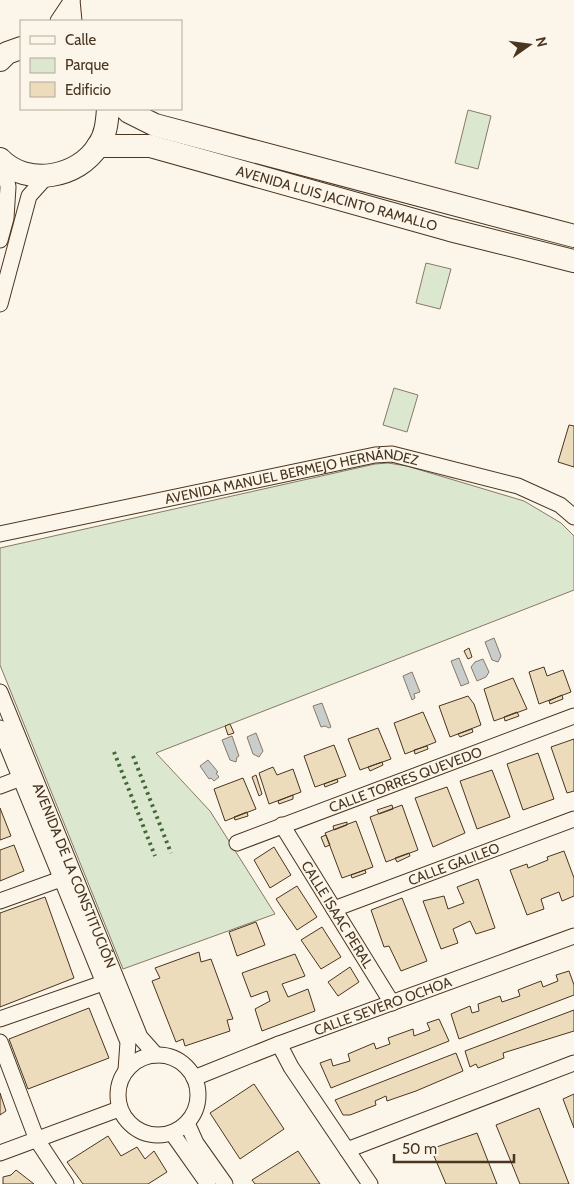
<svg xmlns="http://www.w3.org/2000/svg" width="574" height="1184" font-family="Cabin,sans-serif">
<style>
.green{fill:#dce7d0;stroke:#887966}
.water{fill:#c9cecd;stroke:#887966}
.building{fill:#ecdcbc;stroke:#4a3520}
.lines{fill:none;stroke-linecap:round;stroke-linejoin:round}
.minor-casing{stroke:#4a3520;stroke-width:17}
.primary-casing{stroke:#4a3520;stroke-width:24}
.minor{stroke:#fbf6e9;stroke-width:15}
.primary{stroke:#fbf6e9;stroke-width:22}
.hedge{stroke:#436837;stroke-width:4;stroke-dasharray:2.5 4;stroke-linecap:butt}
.labels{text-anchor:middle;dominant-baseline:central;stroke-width:4;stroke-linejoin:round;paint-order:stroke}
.street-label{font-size:14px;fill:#4a3520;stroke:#fbf6e9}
</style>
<rect width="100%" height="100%" fill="#fbf6e9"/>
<path class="green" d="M468,110l23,6 -13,53 -23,-6z
M426,263l25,6 -11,40 -24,-6z
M394,388l24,7 -11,37 -24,-7z
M388,463l19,3 117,35 37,22 13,13v54l-418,163 54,58 65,103 -152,55 -123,-304v-117l375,-84z"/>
<path class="water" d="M494,638l7,18 -3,6 -6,-2 -7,-18z
M459,658l10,25 -8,3 -10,-25z
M483,659l6,13 -3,5 -9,4 -6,-14 4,-5z
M412,672l8,20 -6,2 1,4 -3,2 -9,-24z
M322,703l9,24 -2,1 -4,-2 -4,1 -8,-21z
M256,733l7,18 -4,6 -6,-3 -6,-17z
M232,736l7,20 -2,1 -1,5 -6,-2 -8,-20z
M208,760l10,12 -2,1 3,4 -5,4 -3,-3 -2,1 -9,-13z"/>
<path class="building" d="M569,425l5,1v41l-16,-5z
M469,648l3,9 -4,2 -4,-8z
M544,667l3,9 16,-6 8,22 -32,12 -10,-32z
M513,678l14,31 -33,12 -10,-32z
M562,695l1,4 -13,5 -1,-3z
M468,696l6,8 7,21 -31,12 -11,-31z
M423,712l13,30 -31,12 -11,-31z
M517,712l2,4 -14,5 -1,-4z
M230,724l4,9 -6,2 -3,-9z
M378,728l13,31 -31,11 -12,-31z
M472,729l1,3 -13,5 -2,-3z
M574,739v52l-7,2 -16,-46z
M334,745l12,31 -31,11 -11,-31z
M427,746l1,3 -13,5 -1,-4z
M538,753l16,46 -31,11 -16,-46z
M382,762l1,3 -13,6 -2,-4z
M273,767l4,8 16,-6 8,23 -32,12 -10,-31z
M492,770l18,47 -33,12 -17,-48z
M256,775l6,19 -3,2 -7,-19z
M243,778l13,31 -31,12 -11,-32z
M337,779l1,3 -13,5 -1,-3z
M447,787l18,46 -32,14 -18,-49z
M293,795v4l-14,5 -1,-3z
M392,805l1,4 -14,5 -2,-4z
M402,805l16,45 -32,12 -16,-45z
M0,808l11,28 -11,4z
M247,812l1,4 -13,4 -1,-3z
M356,821l17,46 -31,11 -17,-45z
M347,822v3l-13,5 -1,-4z
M326,835l4,10 -5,2 -4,-10z
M14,845l10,26 -24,10v-31z
M274,847l17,28 -21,13 -16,-28z
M564,851l10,27v18l-12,5 -3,-9 -18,7 3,10 -17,6 -17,-45 17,-6 1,4 20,-8 -1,-3z
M409,853l1,3 -13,6 -2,-4z
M365,870l1,3 -14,5 -1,-3z
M478,879l17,49 -19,6 -6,-13 -17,8 5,14 -17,6 -18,-48 21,-5 4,13 16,-6 -7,-16z
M297,886l20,31 -20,13 -21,-31z
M45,897l29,81 -74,29v-94z
M402,898l25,63 -26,10 -12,-25 -5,1 -13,-37z
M256,922l9,23 -28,11 -8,-24z
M322,927l19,30 -20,12 -20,-29z
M199,952l2,10 10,-3 22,60 -6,1 3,11 -45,15 -2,-7 -7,3 -24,-61 8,-3 -5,-10z
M295,954l10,22 -23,8 6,13 20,-8 7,22 -53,20 -7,-22 15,-8 -3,-10 -16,6 -9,-24z
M350,967l9,15 -21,14 -10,-14z
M569,971l5,14v10l-115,44 -8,-25 19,-8 2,7 7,-2 -1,-7 22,-8 2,6 18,-6 -2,-6 23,-9 2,6 15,-6 -2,-6z
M89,1008l20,50 -81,31 -19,-50z
M574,1010v21l-71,22 1,5 -26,10 -2,-4 -6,3 -5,-16z
M439,1019l10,22 -118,47 -11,-25 11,-4 2,7 17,-5 -2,-7 26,-11 2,6 14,-5 -2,-6 25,-9 1,7 16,-6 -3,-7z
M456,1053l7,18 -47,20 -29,10 -1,-5 -11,5 1,4 -26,10h-7l-8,-15z
M254,1084l30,45 -44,30 -30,-46z
M0,1093l6,18 -6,4z
M574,1094v34l-11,-29z
M539,1108l30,76h-49l-24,-59z
M477,1133l20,51h-51l-15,-35z
M108,1136l13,20 16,-9 8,12 9,-8 13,21 -19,12h-65l-16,-22z
M298,1151l22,33h-65l-3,-4z
M16,1170l18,14h-31v-7l8,-2z"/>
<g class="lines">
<defs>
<g id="minor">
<path d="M72,0l2,21"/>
<path d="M58,21l14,-21"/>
<path d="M0,240l6,-22 2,-31 -4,-24"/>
<path d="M0,304l29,-108 18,-20"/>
<path id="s1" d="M0,534l375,-79 17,-1 126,32 42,19 14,12"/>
<path id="s2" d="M0,692l140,345 16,18"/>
<path d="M0,728l128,314 -2,28"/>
<path d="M0,786l21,-8"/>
<path id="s3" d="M282,825l110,178"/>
<path id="s4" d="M237,843l337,-127"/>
<path d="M0,901l61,-22"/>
<path id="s5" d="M334,909l240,-90"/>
<path d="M0,1019l103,-36"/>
<path d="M0,1042l37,98 29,44"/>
<path d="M279,1044l12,23 79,117"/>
<circle cx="158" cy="1095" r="40"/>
<path id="s6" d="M194,1078l85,-34 295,-108"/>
<path d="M187,1123l9,20 29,41"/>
<path d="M172,1133l36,51"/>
<path d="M347,1150l227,-87"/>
<path d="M0,1153l119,-44"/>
</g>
<g id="primary">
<path d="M0,60l7,-7 14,-5"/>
<path d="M126,109l3,3 26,13 419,111"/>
<path id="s7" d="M98,146h52l300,84 124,31"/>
<path d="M0,159c27,28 78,19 98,-13 8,-11 9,-24 10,-37"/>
</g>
</defs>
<use href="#minor" class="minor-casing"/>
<use href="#primary" class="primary-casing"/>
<use href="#minor" class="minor"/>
<use href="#primary" class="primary"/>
<path class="hedge" d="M114,752l41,104
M133,756l38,97"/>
</g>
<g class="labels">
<g class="street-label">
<text stroke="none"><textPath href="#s7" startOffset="246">AVENIDA LUIS JACINTO RAMALLO</textPath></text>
<text stroke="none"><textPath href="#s1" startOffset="298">AVENIDA MANUEL BERMEJO HERNÁNDEZ</textPath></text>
<text stroke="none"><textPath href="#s4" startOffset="180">CALLE TORRES QUEVEDO</textPath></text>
<text stroke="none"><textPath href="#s5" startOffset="128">CALLE GALILEO</textPath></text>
<text stroke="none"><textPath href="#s2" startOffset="198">AVENIDA DE LA CONSTITUCIÓN</textPath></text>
<text stroke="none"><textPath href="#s3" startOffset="105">CALLE ISAAC PERAL</textPath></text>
<text stroke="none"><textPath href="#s6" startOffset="202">CALLE SEVERO OCHOA</textPath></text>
</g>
</g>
<rect x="20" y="20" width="162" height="90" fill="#fbf6e9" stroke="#b4a999"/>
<rect x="30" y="36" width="25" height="8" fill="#fbf6e9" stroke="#b4a999"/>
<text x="65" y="45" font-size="15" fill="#4a3520">Calle</text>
<rect x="30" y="58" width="25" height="15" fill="#dce7d0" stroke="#b4a999"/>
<text x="65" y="70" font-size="15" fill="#4a3520">Parque</text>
<rect x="30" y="82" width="25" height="15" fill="#ecdcbc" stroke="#b4a999"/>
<text x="65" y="95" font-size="15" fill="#4a3520">Edificio</text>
<g transform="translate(529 45) rotate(76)" stroke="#fbf6e9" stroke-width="4" paint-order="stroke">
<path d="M0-4L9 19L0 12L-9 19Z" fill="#4a3520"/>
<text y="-8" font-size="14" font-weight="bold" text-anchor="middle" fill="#4a3520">N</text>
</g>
<path d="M394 1154v8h120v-8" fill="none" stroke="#4a3520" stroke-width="2.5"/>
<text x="402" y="1154" font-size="15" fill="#4a3520" stroke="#fbf6e9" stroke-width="4" paint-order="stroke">50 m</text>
</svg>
